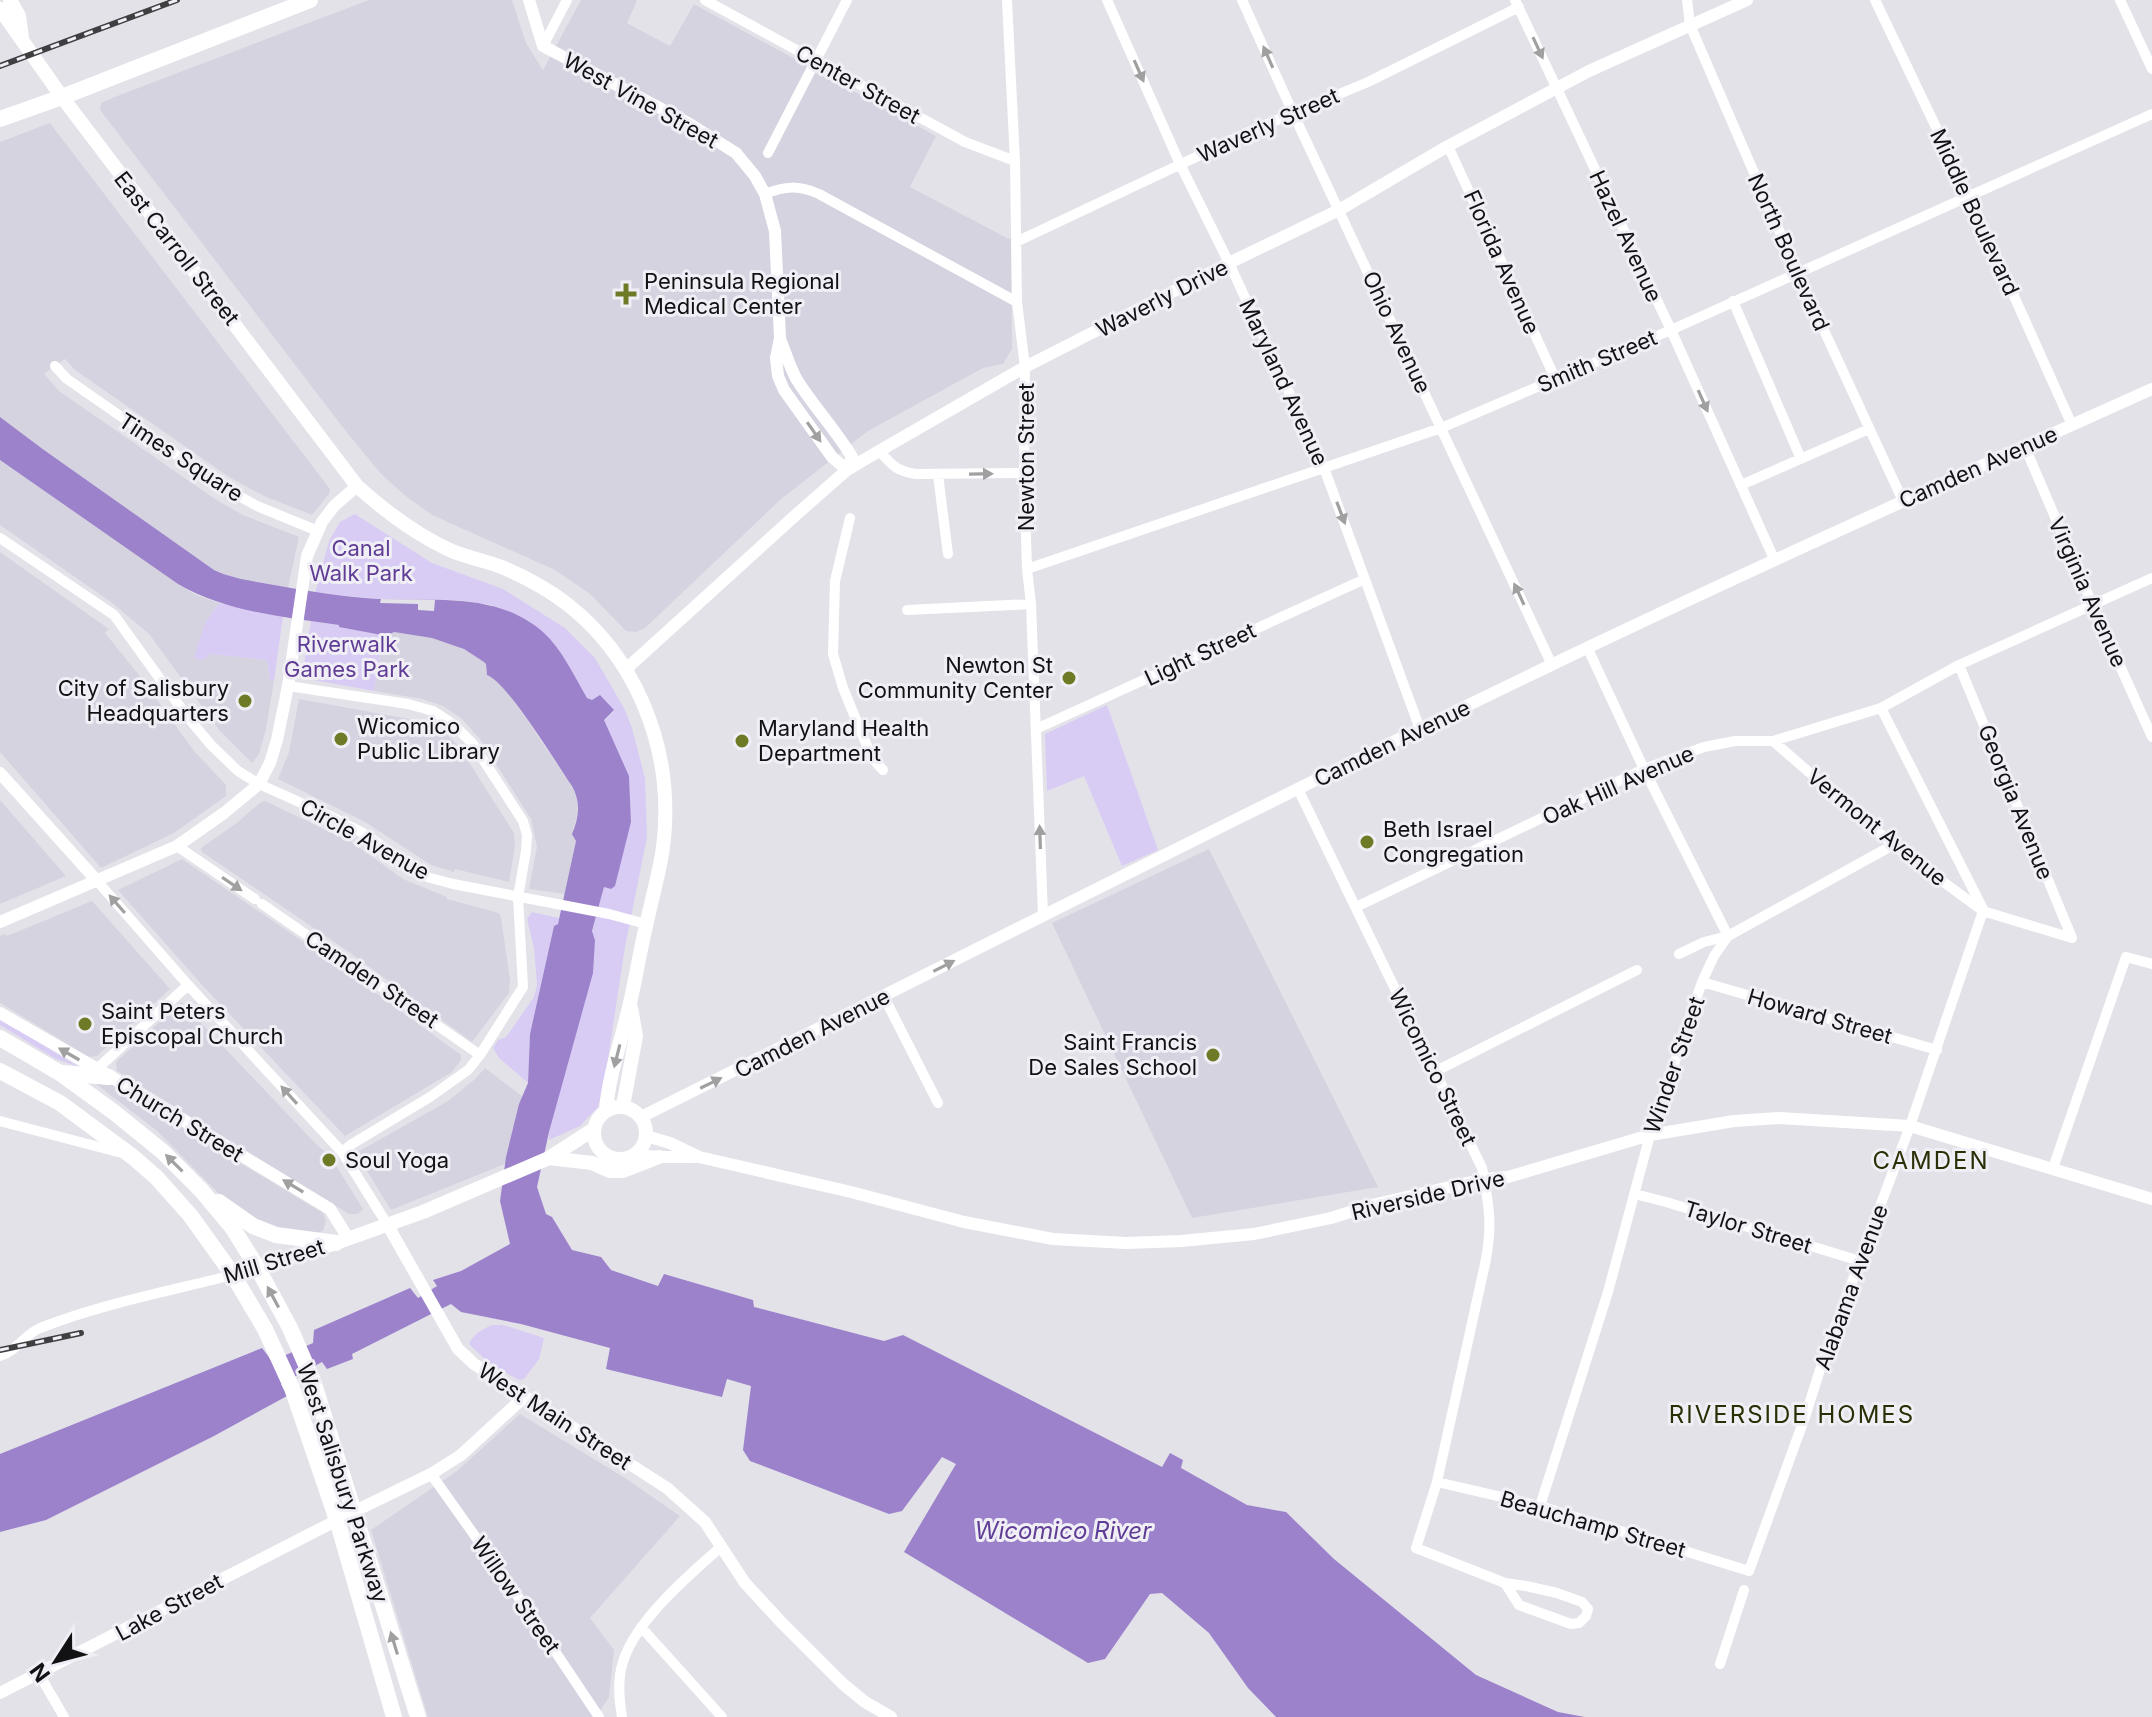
<svg xmlns="http://www.w3.org/2000/svg" width="2152" height="1717" font-family="Inter,sans-serif">
<style>
.built{fill:#d6d3e0}
.green{fill:#d8ccf5}
.water{fill:#9b82cb}
.pier{fill:#e4e2e9}
.lines{fill:none;stroke-linecap:round;stroke-linejoin:round}
.minor{stroke:#fff;stroke-width:10}
.tertiary{stroke:#fff;stroke-width:12}
.secondary{stroke:#fff;stroke-width:14}
.primary{stroke:#fff;stroke-width:16}
.rail-casing{stroke:#3f3e41;stroke-width:6}
.rail{stroke:#f1eff6;stroke-width:3;stroke-dasharray:9;stroke-linecap:butt}
.oneway{fill:#a0a0a1}
.poi-dot{fill:#6f7a26;stroke:#f1eff6;stroke-width:3}
.labels{text-anchor:middle;dominant-baseline:central;stroke-width:6;stroke-linejoin:round;paint-order:stroke}
.street-label{font-size:22px;fill:#121114;stroke:#f1eff6}
.poi-label{font-size:22px;fill:#121114;stroke:#f1eff6;text-anchor:start}
.park-label{font-size:22px;fill:#603d95;stroke:#f1eff6}
.neighbourhood-label{font-size:24px;letter-spacing:2px;fill:#2a2f06;stroke:#f1eff6}
.water-label{font-size:24px;font-style:italic;fill:#613e96;stroke:#f1eff6}
</style>
<rect width="100%" height="100%" fill="#e4e2e9"/>
<path class="built" d="M369,0h143l14,43 17,27 38,-70h54l2,1 -10,22 43,23 24,-42 242,132 -26,51 99,52 2,-1 1,111 -9,15 -20,4 -115,63 -88,69 -135,128 -9,4 -10,-1 -36,-37 -35,-24 -123,-55 -25,-18 -26,-23 -36,-44 -245,-320 1,-7 11,-5z
M50,123l280,366 -1,5 -17,21 -48,-19 -35,-19 -154,-107 -10,-11 -21,15 15,17 156,108 28,16 56,22 -11,51 -50,-9 -24,-9 -170,-120 -44,-33v-275z
M0,460l178,124 18,11 23,8 -14,20 6,31 56,6 3,20 4,1 -8,48 -7,25 -7,9 -32,-32 -71,-97 -38,-32 -111,-77z
M0,552l109,77 -4,4 34,42 55,76 32,34v11l-52,37 -73,35 -101,-116z
M394,632l38,6 17,5 15,6 20,13 2,2 1,11 8,2 19,24 58,85 6,11 -1,19 -5,18 4,6 -11,54 -36,-5 8,-42 -6,-28 -51,-80 -18,-20 -19,-13 -21,-7 -48,-8 9,-56 4,1z
M299,699l127,23 16,8 16,15 56,88 1,13 -6,36 -54,-13 -1,3 -23,-7 -66,-43 -87,-43 11,-27z
M0,800l66,76 -66,28z
M265,801l88,42 50,36 44,18v2l52,14 2,4 9,63 -1,13 -37,49 -123,-90 -147,-100 -1,-4 37,-26 23,-20z
M1209,849l169,338 -186,31 -140,-295z
M182,859l157,107 122,89v5l-9,12 -107,64 -143,-151 -84,-95z
M92,901l78,88 -73,67 -8,1 -89,-54v-67l5,-2 2,2z
M181,1002l135,142 14,12 33,53 -5,5h-9l-232,-143 -1,-9z
M485,1068l37,28 -17,68 -114,46 -35,-57 92,-52 27,-22z
M96,1084h14l213,129 3,8 -3,10 -20,7 -25,-5 -49,-29 -73,-74z
M520,1414l105,64 55,38 -90,102 24,32 -5,47 -13,20h-168l-57,-187 86,-59z"/>
<path class="green" d="M355,514l77,49 71,26 62,39 30,30 29,50 8,20 13,50 2,59 -22,110 -21,138 -6,22 -18,19 -31,14v-7l45,-183 1,-10 -3,-9 12,-44 7,2 20,-67 -2,-46 -25,-55 10,-10 -27,-13 -26,-44 -69,-49 -35,-5 -79,-1 -63,-6 14,-52 11,-19z
M219,603l64,13 -9,65 -4,-1 -3,-20 -56,-6 -9,6 -8,-2 11,-35z
M311,621l28,4 1,2 43,8 -9,56 -72,-13z
M1107,705l51,145 -36,16 -38,-90 -37,15 -2,-57z
M532,912l27,6 -1,6 -4,2 -24,108 -2,49 -29,-25 -6,-10 5,-8 8,-3 28,-40 3,-12 -3,-37 -7,-29z
M0,1019l79,48 -23,-8 -56,-34z
M492,1325h11l41,13 -5,21 -15,20 -5,1 -29,-16 -21,-20c4,-10 14,-15 23,-19z"/>
<path class="water" d="M0,417l44,33 170,120c19,9 39,11 60,15 34,6 68,12 104,14 56,3 118,-8 165,33 19,17 31,44 44,66l5,2 8,-5 14,15 -10,10 25,56 2,46 -16,64 -4,3 -7,-2 -12,44 3,9 -2,33 -44,159 -12,55 9,27 6,3 20,33 29,7 10,13 47,16 6,-12 89,26 1,7 130,34 19,-6 259,132 8,-14 13,7 -2,8 66,37 39,7 48,47 142,116 82,37 27,5h-309l-28,-29 -39,-55 -47,-40 -12,1 -45,65 -17,4 -184,-111 52,-88 -14,-7 -40,54 -13,3 -139,-53 -7,-11 8,-64 -24,-7 -5,18 -116,-28 4,-21 -89,-24 -60,-12 -10,-8 -99,50 1,5 -26,10 -5,-7 -41,22 6,12 -73,40 -168,84 -46,12v-78l262,-106 10,13 41,-18 1,-13 96,-42 8,10 19,-12 -4,-6 28,-9 49,-27 -10,-43 6,-44 13,-53 9,-21 2,-49 24,-108 4,-2 18,-83 -4,-7c7,-17 9,-32 0,-48 -16,-23 -64,-103 -85,-111l-1,-11 -2,-2 -20,-13 -32,-11 -38,-6 -7,4 -48,-9v-2c-55,-8 -113,-13 -161,-41l-178,-124z"/>
<path class="pier" d="M381,599l54,1 -1,11 -16,-1v-6l-38,-1z"/>
<g class="lines">
<path class="minor" d="M705,0l260,142 50,19
M1007,0l8,161 2,141 8,65 -1,106 3,96 4,35 12,311
M1107,0l73,164 49,99 95,205 96,261
M1242,0l51,113 259,552
M1515,0l156,330 104,231
M1687,0l3,25 107,247 106,229
M1875,0l94,196 103,229
M2120,0l32,69
M543,46l24,-46
M1448,146l107,232
M768,153l79,-153
M765,194c20,-8 33,-9 54,0l198,108
M1016,242l235,-111 117,-49 151,-75
M1733,301l68,158
M55,366l12,13 154,107 36,20 61,25
M2025,447l68,159 59,131
M879,451c13,14 17,20 37,23l108,-1
M938,475l10,79
M1741,485l128,-56
M850,518l-15,63 -2,73 10,34 29,70 11,12
M0,538l114,77 72,100 25,30 27,26 21,13 69,31 35,18 64,44 26,7 156,30 37,10
M1027,569l414,-141 230,-98 481,-216
M907,610l124,-6
M1959,665l113,273
M288,686l120,18 25,7 20,13 20,20 50,77 4,14 -1,16 -8,46 5,90 -43,68 -12,15 -38,27 -78,47 -10,8
M1881,708l102,201
M1036,729l329,-150
M1773,741l120,104 90,66 89,27
M1298,789l184,379c7,37 11,58 3,96l-48,218 -21,66 89,35 21,3 31,7 25,9 6,7 -2,7 -7,7 -8,1 -52,-19 -14,-22
M177,846l78,53
M98,882l90,103 154,167 45,72
M262,904l218,151
M1356,907l288,-138 60,-22 31,-6h38l108,-33 78,-43 193,-87
M1679,954l25,-12 24,-6 165,-91
M1702,982l235,68
M884,997l54,106
M96,1070l92,-85
M1436,1071l201,-101
M0,1121l118,31
M2053,1168l73,-211 26,7
M1635,1194l31,8 194,59
M0,1356c17,-5 24,-21 40,-28 61,-24 129,-37 193,-53
M431,1474l95,134 73,109
M1437,1482l103,24 209,65 56,-154 20,-63 85,-228 73,-215
M1540,1506l68,-214 42,-157 52,-153 12,-26 14,-20 -84,-167 -56,-120
M641,1627l81,90
M1720,1664l24,-74
M39,1674l25,43
M622,1717c-3,-18 -5,-37 1,-55 12,-41 67,-88 99,-116"/>
<path class="tertiary" d="M529,0l14,46 145,77 48,30 19,23 10,18 10,37 5,107 -4,20 2,18 6,14 48,67 15,13
M780,339c6,14 10,29 17,41 17,27 39,50 55,77l-5,13
M625,670l173,-157 49,-43 32,-19 146,-84 204,-104 110,-53 109,-64 141,-75 158,-71
M0,773l98,109
M0,922l177,-76 47,-33 35,-29 11,-21 7,-23 11,-54 19,-130 15,-34 12,-16 23,-20
M0,1013l127,73 203,123 18,29
M641,1117c302,-150 602,-304 906,-450 200,-96 403,-187 605,-278
M646,1136l24,7 29,14 152,35 113,30 89,17 73,4 55,-2 73,-7 77,-16 41,-13 112,-26 24,-2 142,-42 84,-14 45,-3 131,8 242,73
M634,1155l25,2h35
M387,1224l71,125 16,15 193,124 38,34 40,61 36,39 62,62 22,18 26,15
M0,1693l353,-181 78,-38 30,-19 63,-58"/>
<path class="secondary" d="M10,0l9,16 3,22
M0,9l62,88 295,389c29,26 59,49 95,65 17,7 35,10 52,17 21,9 45,22 63,36 67,52 102,137 98,220 -1,35 -12,68 -19,102 -6,25 -10,51 -16,77 -8,36 -21,71 -24,107
M623,1106l13,-70 -5,-28
M594 1133a26 26 0 1 1 52 0a26 26 0 1 1-52 0Z
M549,1158l43,5 18,8h13l36,-14
M233,1275l103,-32 87,-31 126,-54 45,-29"/>
<path class="primary" d="M0,119l62,-22 248,-97
M0,1038l60,35 55,40 48,39 38,38 31,37 25,40 33,61 23,53 105,336
M0,1071l60,32 73,54 23,20 34,38 43,60 32,54 27,59 45,132 57,197
M63,1073l46,4
M219,1202l34,24 23,9 60,8"/>
<defs>
<path id="rail" d="M0,66l177,-66
M0,1350l81,-17"/>
</defs>
<use href="#rail" class="rail-casing"/>
<use href="#rail" class="rail"/>
</g>
<defs><path id="oneway-solid" d="M-6-.8H1V-3.2L6.5 0L1 3.2V.8H-6Z" transform="scale(2)"/></defs>
<g class="oneway">
<use href="#oneway-solid" transform="translate(1538 48) rotate(65)"/>
<use href="#oneway-solid" transform="translate(1268 57) rotate(-114)"/>
<use href="#oneway-solid" transform="translate(1139 71) rotate(66)"/>
<use href="#oneway-solid" transform="translate(1703 401) rotate(66)"/>
<use href="#oneway-solid" transform="translate(814 432) rotate(55)"/>
<use href="#oneway-solid" transform="translate(981 474) rotate(-1)"/>
<use href="#oneway-solid" transform="translate(1341 513) rotate(69)"/>
<use href="#oneway-solid" transform="translate(1519 594) rotate(-115)"/>
<use href="#oneway-solid" transform="translate(1040 837) rotate(-92)"/>
<use href="#oneway-solid" transform="translate(232 884) rotate(34)"/>
<use href="#oneway-solid" transform="translate(117 904) rotate(-131)"/>
<use href="#oneway-solid" transform="translate(944 966) rotate(-27)"/>
<use href="#oneway-solid" transform="translate(69 1054) rotate(-150)"/>
<use href="#oneway-solid" transform="translate(617 1056) rotate(104)"/>
<use href="#oneway-solid" transform="translate(711 1083) rotate(-26)"/>
<use href="#oneway-solid" transform="translate(289 1095) rotate(-132)"/>
<use href="#oneway-solid" transform="translate(174 1163) rotate(-135)"/>
<use href="#oneway-solid" transform="translate(293 1186) rotate(-149)"/>
<use href="#oneway-solid" transform="translate(273 1297) rotate(-118)"/>
<use href="#oneway-solid" transform="translate(394 1643) rotate(-107)"/>
</g>
<g class="poi-dot">
<path d="M622 282h8v8h8v8h-8v8h-8v-8h-8v-8h8z"/>
<circle cx="1069" cy="678" r="8"/>
<circle cx="245" cy="701" r="8"/>
<circle cx="341" cy="739" r="8"/>
<circle cx="742" cy="741" r="8"/>
<circle cx="1367" cy="842" r="8"/>
<circle cx="85" cy="1024" r="8"/>
<circle cx="1213" cy="1055" r="8"/>
<circle cx="329" cy="1160" r="8"/>
</g>
<g class="labels">
<g class="street-label">
<text transform="translate(858 84) rotate(29)">Center Street</text>
<text transform="translate(641 100) rotate(29)">West Vine Street</text>
<text transform="translate(1268 125) rotate(-24)">Waverly Street</text>
<text transform="translate(1975 212) rotate(65)">Middle Boulevard</text>
<text transform="translate(1626 236) rotate(65)">Hazel Avenue</text>
<text transform="translate(177 248) rotate(52)">East Carroll Street</text>
<text transform="translate(1789 252) rotate(66)">North Boulevard</text>
<text transform="translate(1502 262) rotate(66)">Florida Avenue</text>
<text transform="translate(1162 298) rotate(-27)">Waverly Drive</text>
<text transform="translate(1397 332) rotate(65)">Ohio Avenue</text>
<text transform="translate(1597 361) rotate(-23)">Smith Street</text>
<text transform="translate(1284 382) rotate(65)">Maryland Avenue</text>
<text transform="translate(181 457) rotate(33)">Times Square</text>
<text transform="translate(1026 457) rotate(-90)">Newton Street</text>
<text transform="translate(1978 467) rotate(-24)">Camden Avenue</text>
<text transform="translate(2088 592) rotate(66)">Virginia Avenue</text>
<text transform="translate(1200 654) rotate(-25)">Light Street</text>
<text transform="translate(1392 743) rotate(-26)">Camden Avenue</text>
<text transform="translate(1618 785) rotate(-24)">Oak Hill Avenue</text>
<text transform="translate(2016 802) rotate(68)">Georgia Avenue</text>
<text transform="translate(1877 827) rotate(39)">Vermont Avenue</text>
<text transform="translate(365 839) rotate(29)">Circle Avenue</text>
<text transform="translate(372 979) rotate(34)">Camden Street</text>
<text transform="translate(1820 1016) rotate(16)">Howard Street</text>
<text transform="translate(812 1033) rotate(-27)">Camden Avenue</text>
<text transform="translate(1674 1065) rotate(-71)">Winder Street</text>
<text transform="translate(1433 1067) rotate(64)">Wicomico Street</text>
<text transform="translate(180 1119) rotate(31)">Church Street</text>
<text transform="translate(1428 1195) rotate(-13)">Riverside Drive</text>
<text transform="translate(1748 1227) rotate(17)">Taylor Street</text>
<text transform="translate(274 1261) rotate(-17)">Mill Street</text>
<text transform="translate(1851 1287) rotate(-70)">Alabama Avenue</text>
<text transform="translate(555 1416) rotate(33)">West Main Street</text>
<text transform="translate(343 1483) rotate(72)">West Salisbury Parkway</text>
<text transform="translate(1593 1524) rotate(16)">Beauchamp Street</text>
<text transform="translate(516 1595) rotate(55)">Willow Street</text>
<text transform="translate(169 1607) rotate(-28)">Lake Street</text>
</g>
<g class="poi-label">
<text x="644" y="281">Peninsula Regional<tspan x="644" dy="25">Medical Center</tspan></text>
<text x="1053" y="665" text-anchor="end">Newton St<tspan x="1053" dy="25">Community Center</tspan></text>
<text x="229" y="688" text-anchor="end">City of Salisbury<tspan x="229" dy="25">Headquarters</tspan></text>
<text x="357" y="726">Wicomico<tspan x="357" dy="25">Public Library</tspan></text>
<text x="758" y="728">Maryland Health<tspan x="758" dy="25">Department</tspan></text>
<text x="1383" y="829">Beth Israel<tspan x="1383" dy="25">Congregation</tspan></text>
<text x="101" y="1011">Saint Peters<tspan x="101" dy="25">Episcopal Church</tspan></text>
<text x="1197" y="1042" text-anchor="end">Saint Francis<tspan x="1197" dy="25">De Sales School</tspan></text>
<text x="345" y="1160">Soul Yoga</text>
</g>
<g class="park-label">
<text x="361" y="548">Canal<tspan x="361" dy="25">Walk Park</tspan></text>
<text x="347" y="644">Riverwalk<tspan x="347" dy="25">Games Park</tspan></text>
</g>
<g class="neighbourhood-label">
<text x="1931" y="1160">CAMDEN</text>
<text x="1792" y="1414">RIVERSIDE HOMES</text>
</g>
<g class="water-label">
<text x="1063" y="1530">Wicomico River</text>
</g>
</g>
<g transform="translate(56 1661) rotate(234)" stroke="#f1eff6" stroke-width="6" paint-order="stroke">
<path d="M0-6L14 30L0 20L-14 30Z" fill="#121114"/>
<text y="-12" font-size="22" font-weight="bold" text-anchor="middle" fill="#121114">N</text>
</g>
</svg>
